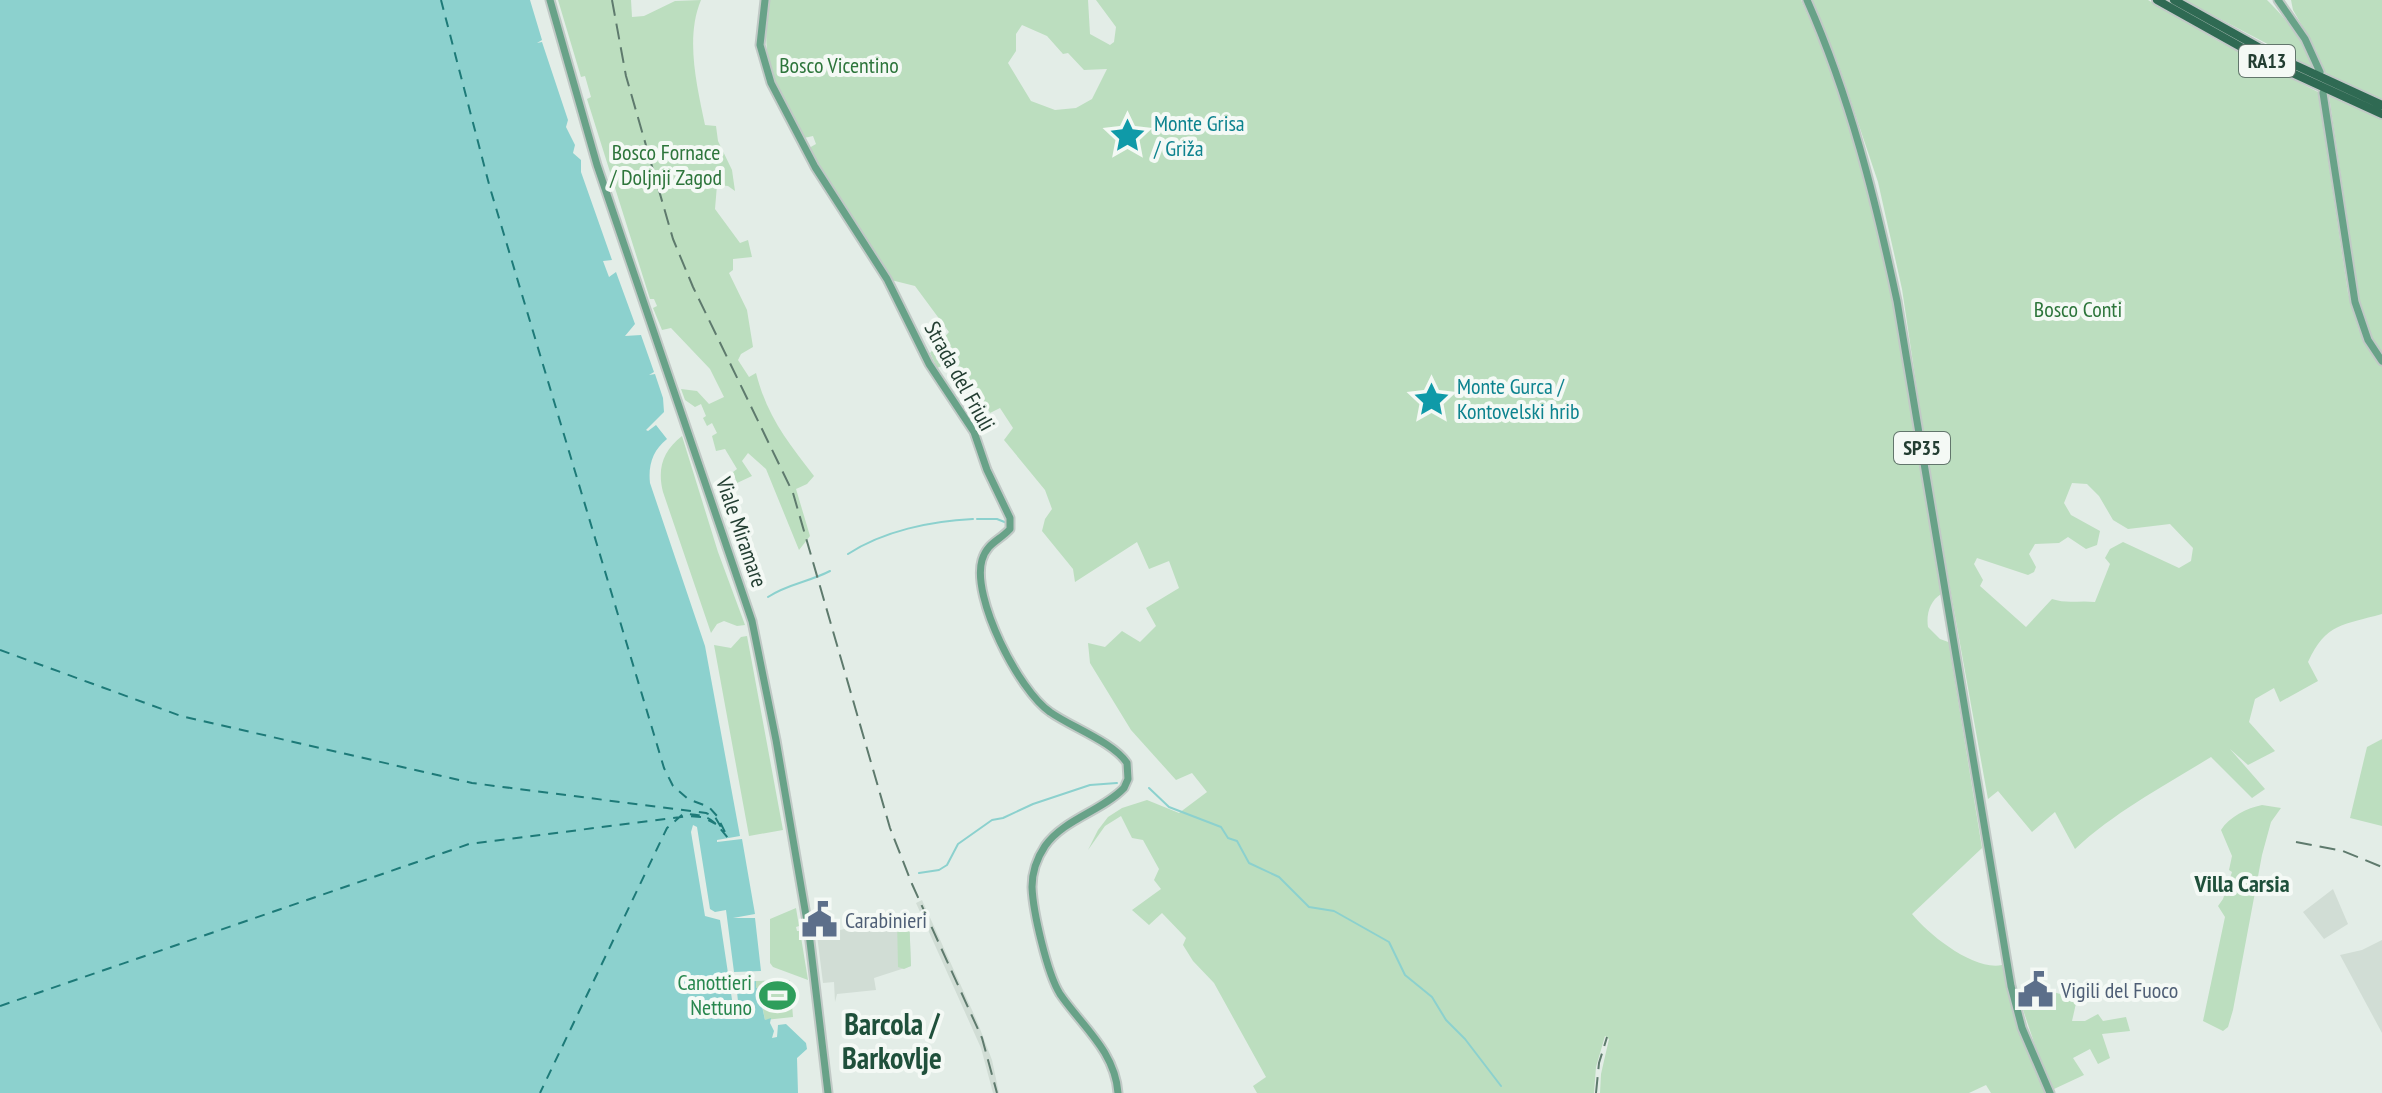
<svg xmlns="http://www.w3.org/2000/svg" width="2382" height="1093" font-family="'PT Sans Narrow',sans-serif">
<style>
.built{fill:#d1ddd5}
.green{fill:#bcdebf;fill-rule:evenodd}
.water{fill:#8cd1ce}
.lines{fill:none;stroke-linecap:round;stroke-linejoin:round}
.stream{stroke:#8cd1ce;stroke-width:2}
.ferry{stroke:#1d7a78;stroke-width:2;stroke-dasharray:10 8;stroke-linecap:butt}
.major-casing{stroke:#c1c9c6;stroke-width:11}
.highway-casing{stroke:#c1c9c6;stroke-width:12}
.major{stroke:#68a288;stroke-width:7}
.highway{stroke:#2f6a53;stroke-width:8}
.rail{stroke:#5e7a6d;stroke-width:2;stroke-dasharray:16 8;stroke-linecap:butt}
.labels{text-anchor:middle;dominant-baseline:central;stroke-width:8;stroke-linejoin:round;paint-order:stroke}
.shield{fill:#f4f9f5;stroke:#62766c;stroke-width:2}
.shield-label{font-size:20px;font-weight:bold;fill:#233e32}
.park-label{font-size:22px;fill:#2d753b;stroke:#f4f9f5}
.culture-label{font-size:22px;fill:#0d838f;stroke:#f4f9f5;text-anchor:start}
.street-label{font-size:22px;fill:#233e32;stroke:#f4f9f5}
.service-label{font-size:22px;fill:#4e5e75;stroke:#f4f9f5;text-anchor:start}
.leisure-label{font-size:22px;fill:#27864d;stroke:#f4f9f5;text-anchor:end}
.neighbourhood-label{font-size:24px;font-weight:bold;fill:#1f503b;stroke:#f4f9f5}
.district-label{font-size:30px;font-weight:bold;fill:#1f503b;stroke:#f4f9f5}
</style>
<rect width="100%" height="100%" fill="#e3ede7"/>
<path class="built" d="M2333,889l15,35 -24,15 -21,-27z
M922,900l55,121 15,39 7,33h-6l-12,-45 -65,-145z
M909,915l2,51 -37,12 2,12 -39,4 -2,8 -1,-20 -11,1 -6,-48z
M2382,940v93l-42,-78 22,-5z"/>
<path class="green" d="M558,0h73l1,17 12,-1 31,-15 26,-1c-16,38 -4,86 4,125l11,1 2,15 14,29 3,21 -7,-5 -11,-1 -2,24 25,34 8,-3 4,17 -19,2v11l-4,3 18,37 6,37 -12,7 -3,6 11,17 7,-4c11,43 31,68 58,103l-7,8 -11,5 14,47 -11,14 -33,-81 -18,-16 -6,8 10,15 -15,7 -4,-11 4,-3 -12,-20 -9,2 -4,-15 5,-3 -5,-10 -5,3 -4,-8 3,-2 -5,-12 -6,3 -10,-7 -4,-11 16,2 12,13 15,-7 -14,-28 -39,-41 -9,2 -9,-22 4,-2 -3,-7h-4l-63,-200 4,-2 -6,-21 -4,1z
M770,0h318l2,34 20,11 4,-3 2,-15 -20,-27h705c10,22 20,44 29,67 62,168 84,351 111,527 -11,7 -15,20 -13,33l12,12 11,4v14l31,191 -70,66c17,21 62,57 90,51l20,75 24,53h-55l-5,-8 -17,8h-369l1,-19 8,-35 -4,-3 -9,31 -2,26h-337l-4,-7 13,-9 -52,-94 -21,-22 -10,-16 3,-7 -24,-25 -13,12 -17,-15 29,-21 -7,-9 5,-11 -16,-29 -11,-2 -11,-22 -16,10 -17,24 10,-20 10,-13 14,-9 25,-8 32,13 28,-21 -15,-19 -16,7 -45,-50 -41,-67 -2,-20 17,4 17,-16 18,11 16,-16 -10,-18 33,-20 -10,-27 -20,8 -12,-27 -62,40 -2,-13 -31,-38 3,-12 7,-10 -7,-19 -41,-50 9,-12 -13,-20 -10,5 -15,-28 -20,1 4,-11 -4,-14 -18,7 -7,-15 19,-21 -34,-46 -24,-6 -82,-132 7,-4 -3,-8 -9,2c-28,-55 -46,-73 -34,-138zM1022,25l25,11 16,18 5,-1 16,17 23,-1 -15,30 -16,9 -21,2 -24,-9 -23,-38 8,-12v-17z
M1812,0h336l70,41 100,51 30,201 11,37 23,36v248c-39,11 -56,9 -74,48l10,19 -38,21 -6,-14 -19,11 -6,23 26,29 -27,14 -18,-16 35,40 -13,9 -41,-41c-47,29 -95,54 -136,92l-20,-37 -23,20 -34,-41 -10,8 -58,-322 -28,-188 -24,-107 -40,-119zM2072,483l15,1 12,12 14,24 15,9 42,-5 23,24 -2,13 -12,7 -56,-26 -13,7 -5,9 5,6 -15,38c-16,-2 -28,2 -43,-3l-26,28 -46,-41 3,-6 -9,-16 3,-6 51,17 6,-3 2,-5 -7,-13 6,-10 24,-1 9,-6 18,12 11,-4 3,-14 -29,-16 -7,-12z
M2184,0h83c21,20 36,42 46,68z
M2291,0h91v99l-58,-25 -8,-24 -23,-40z
M2329,96l53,23v236l-14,-23 -7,-20z
M682,436l36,116 27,73 -8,1 -13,-5 -7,3 -6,9 -48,-141c-6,-24 0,-41 19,-56z
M747,636l36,194 -34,6 -35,-191 17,3 10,-11z
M2382,739v87l-32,-8 17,-71z
M2262,805l19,3 -10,14 -9,33 -29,155 -5,17 -5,4 -20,-10 22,-104 -7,-11 5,-7 9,-27 -3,-2 3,-14 -11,-26c8,-13 26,-22 41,-25z
M796,908l3,18 -3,1 1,4h3l8,49 -35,-13 -3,-4v-44z
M909,915l2,51 -7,3 -6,-2 -1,-47 1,-4z
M790,980l3,37 -28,3 -3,-15 4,-1 -3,-16h-7v-7z
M2050,991l27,8 -5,22h13l13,-7 5,7 23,-4 4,14 -28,3 8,24 -12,6 -8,-15 -17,9 11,17 -30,14 -14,-29 -20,-59 24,9z"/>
<path class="water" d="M0,0h530l12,40 -5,3 5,-1 26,78 -2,7 9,18 -2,8 8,7v12l31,88 -9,1 6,16 7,-5 19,52 -10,12 16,-1 13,37 -5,3 6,-1 8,24 1,14 -18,18 2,1 8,-6 11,14c-14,11 -19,26 -17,44l55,163 35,190 -23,4v2l25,-3 13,75 -22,4h22l6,53 -27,1 -8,-62 -11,2 -5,-3 -13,-82 -4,-2 -2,7 14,84 15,4 14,93 3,1 2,-4 -3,-27 20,-2v7h8l2,16 -4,2 3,14 6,-2 -1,5 4,8 -2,7 5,-1 1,-12 8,-1 20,19 1,6 -10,9 1,35h-798z"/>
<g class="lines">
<path class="stream" d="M977,519h20l10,4
M848,554c35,-23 83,-33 125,-35
M768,597c19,-13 41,-15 62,-26
M1149,788l20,19 52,20 7,11 9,3 12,22 30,14 30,30 25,4 55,31 16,33 27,22 14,23 19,19 36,47
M919,873l20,-3 8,-5 11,-21 34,-24 11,-2 30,-14 57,-19 27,-2"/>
<path class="ferry" d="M441,0l49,188 174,580 9,18 15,13 21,8 8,9 11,22c-16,-20 -19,-23 -45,-24l-16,14 -127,265
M0,650l181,66 291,67 234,30 9,4 6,10
M0,1006l469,-162 220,-28 13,1 14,7"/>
<defs>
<path id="major" d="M550,0l47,165 155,456 24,119 33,193 19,160
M765,0l-5,45 11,38 44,84 72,112 42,85 45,68 13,38 23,48v11c-11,12 -23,14 -28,31 -11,37 37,131 68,152 21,15 63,30 77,51l1,16 -4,9c-22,23 -60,31 -79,58 -8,12 -13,27 -13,41 1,25 15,86 28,107 21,31 55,57 58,99
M1807,0c43,97 68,198 90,301l114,685 11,42 28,65
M2278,0l27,39 15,33
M2323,93l32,209 13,38 14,21"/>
<path id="highway" d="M2157,0l109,61 116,53
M2174,0l95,53 113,52"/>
</defs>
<use href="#major" class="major-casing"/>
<use href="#highway" class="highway-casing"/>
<use href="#major" class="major"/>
<use href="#highway" class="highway"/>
<path class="rail" d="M612,0l14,76 47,163 20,48 100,206 97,335 22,56 70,154 15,55
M2296,842l47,9 39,16
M1596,1093l3,-30 8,-26"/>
</g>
<defs>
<symbol id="sight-bare" viewBox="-9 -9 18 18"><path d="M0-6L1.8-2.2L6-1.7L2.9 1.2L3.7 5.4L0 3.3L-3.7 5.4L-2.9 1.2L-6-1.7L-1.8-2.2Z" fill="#0f9aa8" stroke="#f4f9f5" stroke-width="2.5" paint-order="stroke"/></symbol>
<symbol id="civic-bare" viewBox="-9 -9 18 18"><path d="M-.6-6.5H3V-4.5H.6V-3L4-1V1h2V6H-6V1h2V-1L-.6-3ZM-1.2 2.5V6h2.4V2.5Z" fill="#5c6f8a" stroke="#f4f9f5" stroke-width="2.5" paint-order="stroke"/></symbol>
<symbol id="stadium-bare" viewBox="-9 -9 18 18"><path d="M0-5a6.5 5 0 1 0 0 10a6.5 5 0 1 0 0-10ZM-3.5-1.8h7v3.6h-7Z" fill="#2e9e5b" stroke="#f4f9f5" stroke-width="2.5" paint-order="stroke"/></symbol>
</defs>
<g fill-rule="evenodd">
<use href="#sight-bare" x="1102" y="110" width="51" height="51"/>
<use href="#sight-bare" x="1406" y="374" width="51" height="51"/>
<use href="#civic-bare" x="794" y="894" width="51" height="51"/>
<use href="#civic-bare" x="2010" y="964" width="51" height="51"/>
<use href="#stadium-bare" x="752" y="970" width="51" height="51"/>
</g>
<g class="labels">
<g class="shield">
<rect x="2239" y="45" width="56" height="32" rx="6"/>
<rect x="1894" y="432" width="56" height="32" rx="6"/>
</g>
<g class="shield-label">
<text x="2267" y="61">RA13</text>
<text x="1922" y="448">SP35</text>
</g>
<g class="park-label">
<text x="839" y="65">Bosco Vicentino</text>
<text x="666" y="152">Bosco Fornace<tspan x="666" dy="25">/ Doljnji Zagod</tspan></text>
<text x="2078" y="309">Bosco Conti</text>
</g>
<g class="culture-label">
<text x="1154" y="123">Monte Grisa<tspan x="1154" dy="25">/ Griža</tspan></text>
<text x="1457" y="386">Monte Gurca /<tspan x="1457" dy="25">Kontovelski hrib</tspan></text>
</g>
<g class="street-label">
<text transform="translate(960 376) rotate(61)">Strada del Friuli</text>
<text transform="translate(742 532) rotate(71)">Viale Miramare</text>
</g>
<g class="service-label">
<text x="845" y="920">Carabinieri</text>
<text x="2061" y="990">Vigili del Fuoco</text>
</g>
<g class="leisure-label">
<text x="752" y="982">Canottieri<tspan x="752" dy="25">Nettuno</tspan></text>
</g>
<g class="neighbourhood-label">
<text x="2242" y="883">Villa Carsia</text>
</g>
<g class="district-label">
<text x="892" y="1023">Barcola /<tspan x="892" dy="34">Barkovlje</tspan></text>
</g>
</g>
</svg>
